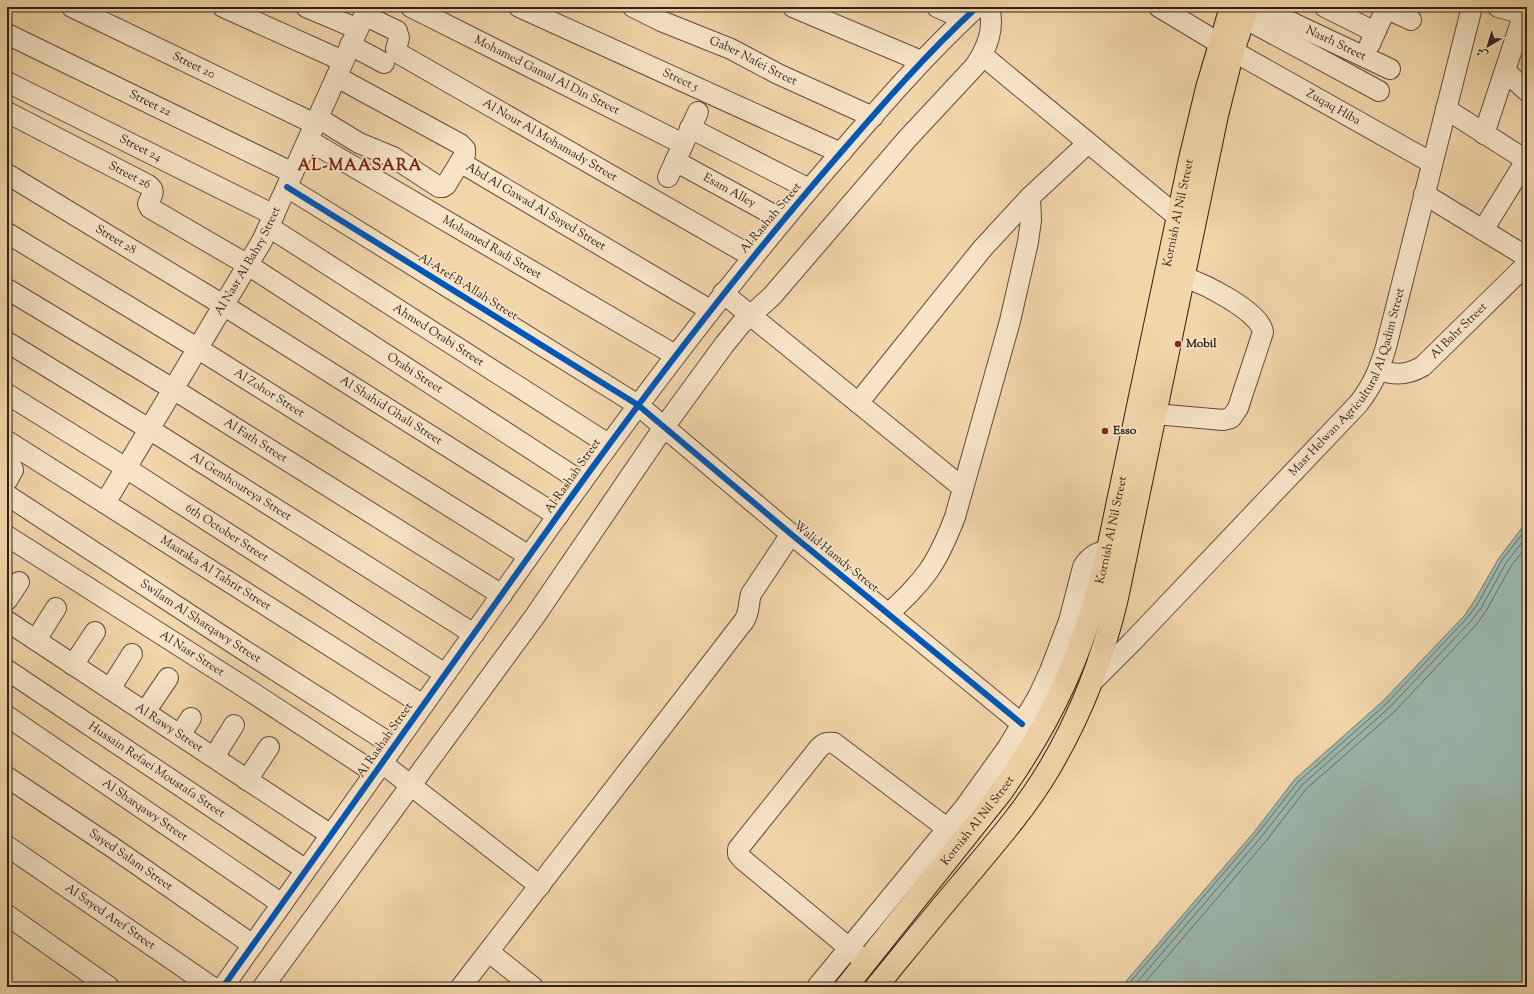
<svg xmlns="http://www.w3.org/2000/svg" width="1534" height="994" font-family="'Sorts Mill Goudy',Amiri,serif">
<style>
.water{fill:#9cb8ae;stroke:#717b73}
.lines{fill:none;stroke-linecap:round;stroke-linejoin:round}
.shore{stroke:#666c64;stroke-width:1}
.minor-casing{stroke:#604d3e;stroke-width:22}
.highway-casing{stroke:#30201a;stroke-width:24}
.minor{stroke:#f7e4c7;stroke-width:20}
.highway{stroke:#f2d5a9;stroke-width:22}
.cycleway-casing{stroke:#f7e4c7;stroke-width:8}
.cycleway{stroke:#0057b8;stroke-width:6}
.poi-dot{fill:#8f2418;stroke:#f7e4c7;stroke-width:1.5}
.labels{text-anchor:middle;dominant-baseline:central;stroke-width:3.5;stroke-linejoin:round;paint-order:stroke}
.street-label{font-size:12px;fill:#30201a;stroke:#f7e4c7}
.poi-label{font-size:12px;font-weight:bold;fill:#30201a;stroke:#f7e4c7;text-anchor:start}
.district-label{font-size:16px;font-weight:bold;letter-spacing:1px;fill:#7a1f14;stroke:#f7e4c7}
</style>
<rect width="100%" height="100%" fill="#f2d5a9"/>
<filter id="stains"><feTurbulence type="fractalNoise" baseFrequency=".005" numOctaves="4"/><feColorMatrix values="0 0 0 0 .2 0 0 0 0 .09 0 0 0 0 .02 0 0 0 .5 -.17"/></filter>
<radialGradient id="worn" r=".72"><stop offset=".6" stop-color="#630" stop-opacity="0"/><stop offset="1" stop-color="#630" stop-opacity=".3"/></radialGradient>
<path class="water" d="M1527,521v466h-406l134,-156 40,-52 88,-78 81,-85 9,-13 26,-45z"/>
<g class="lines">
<path class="shore" d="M1126,987l132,-154 40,-51 88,-78 81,-86 10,-13 25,-45 25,-32
M1133,987l129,-151 40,-51 88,-78 81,-86 10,-13 25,-45 21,-27
M1141,987l126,-147 39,-51 88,-77 82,-87 10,-14 25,-45 16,-20"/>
<defs>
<g id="minor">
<path id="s1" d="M72,7l243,117"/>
<path d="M223,7l120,54"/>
<path d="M306,7l52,22"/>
<path id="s2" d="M411,7l272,137"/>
<path id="s3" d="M519,7l322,146"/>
<path id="s4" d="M633,7l28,14 70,28 47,25 95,43"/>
<path d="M793,7l128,54"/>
<path d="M937,7l27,12"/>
<path d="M1159,7l60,36"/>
<path id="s5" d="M1259,7l131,62"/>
<path d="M1325,7l50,25"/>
<path d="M1383,7l28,13"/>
<path d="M1498,7l26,7"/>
<path id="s6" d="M364,15l33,16 2,7 -3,11 2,4 355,204"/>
<path d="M1244,18l135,73"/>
<path id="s7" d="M7,34l286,139"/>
<path d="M1370,44l16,-36"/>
<path d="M350,45l34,18"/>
<path id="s8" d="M1233,51l199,112"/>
<path d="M982,55l196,162"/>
<path d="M1506,72l21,19"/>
<path id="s9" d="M7,82l267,133"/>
<path d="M1446,109l80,51"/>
<path id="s10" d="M7,112l141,73c9,6 3,11 0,19l2,4 98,57 334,217"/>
<path d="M318,118l41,25 34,14 46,30h4l3,-2 19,-31v-5l-5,-5 -123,-67"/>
<path d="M690,128l119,61"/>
<path d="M1484,134l42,-127"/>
<path id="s11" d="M308,140l367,215"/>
<path id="s12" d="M675,161l108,59"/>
<path id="s13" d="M460,162l250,148"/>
<path id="s14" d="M7,174l216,131 335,211"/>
<path d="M668,177l30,-65"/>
<path d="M287,187l351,218 153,129 231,190"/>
<path d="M1424,194l103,63"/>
<path id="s15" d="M269,227l339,217"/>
<path d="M1483,230l44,-71"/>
<path id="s16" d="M7,233l190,115 332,208"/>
<path id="s17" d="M7,289l166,100 329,206"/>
<path d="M723,293l240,195"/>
<path id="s18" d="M7,342l142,87 325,205"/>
<path id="s19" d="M1380,370c15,6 28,5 43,-4l104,-102"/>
<path id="s20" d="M7,394l119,74 319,206"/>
<path d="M858,403l124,-154 48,-52 58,-54"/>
<path d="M1155,414l68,6 8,-2 7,-10 25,-76c-3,-21 -60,-49 -80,-55 -5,-1 -10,-2 -15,-3"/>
<path id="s21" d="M7,441l416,264"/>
<path d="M7,464l5,3 1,3 -6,11"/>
<path id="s22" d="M7,495l235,154 152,97"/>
<path id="s23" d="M105,503l157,-262 106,-234"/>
<path id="s24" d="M7,536l237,151 131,86"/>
<path d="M7,600l12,-18"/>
<path d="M888,614c15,-14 29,-27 41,-44 11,-16 19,-35 26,-53l55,-196 18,-79 3,-22 -1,-23"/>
<path id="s25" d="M7,621l324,214"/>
<path d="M36,640l20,-32"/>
<path d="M73,665l22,-33"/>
<path id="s26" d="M7,670l299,200"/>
<path id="s27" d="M1091,683l42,-42 226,-238c15,-20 20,-33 27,-56l86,-340"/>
<path d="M110,689l22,-35"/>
<path d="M145,712l23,-34"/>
<path id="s28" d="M7,716l275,188"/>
<path d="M180,735l11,-17"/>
<path d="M214,757l20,-32"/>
<path d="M382,763l158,123"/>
<path id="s29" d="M7,777l105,70 141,98"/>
<path d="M247,780l22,-33"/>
<path id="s30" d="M7,846l205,141"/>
<path d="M7,915l102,72"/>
<path d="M489,952l44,35"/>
<path d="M860,957l-118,-98 -4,-5v-5l81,-101c5,-5 8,-6 15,-5l114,86"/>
<path d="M223,987c107,-150 214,-301 321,-452 92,-130 188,-257 293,-378 45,-52 90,-104 140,-150"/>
<path d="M263,987l272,-371 129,-189 60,-82 17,-21 31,-28 135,-157 68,-73c12,-18 20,-37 14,-59"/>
<path d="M461,987l283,-366c6,-9 4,-17 7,-27l40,-60"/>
<path d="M817,987l148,-180 43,-60 30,-50 12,-26 19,-50 14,-54c6,-10 13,-15 24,-16"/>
</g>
<g id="highway">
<path id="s31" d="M846,987l154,-193c52,-73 82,-139 104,-226l86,-409 17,-71 24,-81"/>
<path d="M876,987c28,-34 56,-69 85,-103 31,-37 63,-73 88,-115 32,-54 54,-111 68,-171l100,-483 16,-64 15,-44"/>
</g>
</defs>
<use href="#minor" class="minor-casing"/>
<use href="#highway" class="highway-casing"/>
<use href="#minor" class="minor"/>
<use href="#highway" class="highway"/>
<defs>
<path id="cycleway" d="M287,187l351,218 153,129 231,190
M223,987c107,-150 214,-301 321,-452 92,-130 188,-257 293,-378 45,-52 90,-104 140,-150"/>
</defs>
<use href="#cycleway" class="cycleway-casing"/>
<use href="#cycleway" class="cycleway"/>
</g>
<g class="poi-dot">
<circle cx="1178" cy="344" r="4"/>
<circle cx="1105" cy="431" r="4"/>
</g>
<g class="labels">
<g class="street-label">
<text stroke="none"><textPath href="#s5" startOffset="85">Nasrh Street</textPath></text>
<text stroke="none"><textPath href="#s4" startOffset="132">Gaber Nafei Street</textPath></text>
<text stroke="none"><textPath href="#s1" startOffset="135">Street 20</textPath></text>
<text stroke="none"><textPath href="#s2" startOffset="152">Mohamed Gamal Al Din Street</textPath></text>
<text stroke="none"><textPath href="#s3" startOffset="177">Street 5</textPath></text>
<text stroke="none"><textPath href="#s7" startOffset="159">Street 22</textPath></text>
<text stroke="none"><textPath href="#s8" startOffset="115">Zuqaq Hiba</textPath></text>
<text stroke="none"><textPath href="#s6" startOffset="235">Al Nour Al Mohamady Street</textPath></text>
<text stroke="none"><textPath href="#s9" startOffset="149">Street 24</textPath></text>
<text stroke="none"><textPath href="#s10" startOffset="138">Street 26</textPath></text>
<text stroke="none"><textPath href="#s12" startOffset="62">Esam Alley</textPath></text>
<text stroke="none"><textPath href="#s13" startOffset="88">Abd Al Gawad Al Sayed Street</textPath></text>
<text stroke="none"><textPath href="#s31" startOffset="860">Kornish Al Nil Street</textPath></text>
<text transform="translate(771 218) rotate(-50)">Al Rashah Street</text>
<text stroke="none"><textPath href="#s14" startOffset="127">Street 28</textPath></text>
<text stroke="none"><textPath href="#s11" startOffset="213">Mohamed Radi Street</textPath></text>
<text stroke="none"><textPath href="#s23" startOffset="281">Al Nasr Al Bahry Street</textPath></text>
<text transform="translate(468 287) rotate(32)">Al Aref B Allah Street</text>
<text stroke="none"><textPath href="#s19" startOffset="95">Al Bahr Street</textPath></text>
<text stroke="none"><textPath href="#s15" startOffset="201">Ahmed Orabi Street</textPath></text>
<text stroke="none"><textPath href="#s10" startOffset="497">Orabi Street</textPath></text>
<text stroke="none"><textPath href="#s27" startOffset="400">Masr Helwan Agricultural Al Qadim Street</textPath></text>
<text stroke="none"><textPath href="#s16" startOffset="307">Al Zohor Street</textPath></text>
<text stroke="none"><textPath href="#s14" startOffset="451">Al Shahid Ghali Street</textPath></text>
<text stroke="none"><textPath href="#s17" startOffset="291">Al Fath Street</textPath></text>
<text transform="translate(573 476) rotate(-55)">Al Rashah Street</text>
<text stroke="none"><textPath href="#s18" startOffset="275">Al Gemhoureya Street</textPath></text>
<text stroke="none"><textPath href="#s31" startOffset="536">Kornish Al Nil Street</textPath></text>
<text stroke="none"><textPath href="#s20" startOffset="260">6th October Street</textPath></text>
<text transform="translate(836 557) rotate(39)">Walid Hamdy Street</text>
<text stroke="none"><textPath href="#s21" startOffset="247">Maaraka Al Tahrir Street</textPath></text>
<text stroke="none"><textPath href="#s22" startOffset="231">Swilam Al Sharqawy Street</textPath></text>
<text stroke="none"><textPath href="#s24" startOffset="219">Al Nasr Street</textPath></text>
<text stroke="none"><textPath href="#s25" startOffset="194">Al Rawy Street</textPath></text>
<text transform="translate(385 740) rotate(-55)">Al Rashah Street</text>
<text stroke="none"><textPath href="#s26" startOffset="180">Hussain Refaei Moustafa Street</textPath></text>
<text stroke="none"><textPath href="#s28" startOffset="167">Al Sharqawy Street</textPath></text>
<text stroke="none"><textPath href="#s31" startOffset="212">Kornish Al Nil Street</textPath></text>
<text stroke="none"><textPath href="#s29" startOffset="149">Sayed Salam Street</textPath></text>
<text stroke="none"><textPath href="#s30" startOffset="125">Al Sayed Aref Street</textPath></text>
</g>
<g class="poi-label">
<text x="1186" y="344">Mobil</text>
<text x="1113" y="431">Esso</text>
</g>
<g class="district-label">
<text x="360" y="166">AL-MAASARA</text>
</g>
</g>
<rect width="1534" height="994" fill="none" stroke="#f2d5a9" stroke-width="24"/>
<rect x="8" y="8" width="1518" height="978" fill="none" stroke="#30201a" stroke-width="2"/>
<rect x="12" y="12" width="1510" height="970" fill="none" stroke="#30201a"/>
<g transform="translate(1488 46) rotate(218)" stroke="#f7e4c7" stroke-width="3" paint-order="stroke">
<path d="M0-3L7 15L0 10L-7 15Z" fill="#30201a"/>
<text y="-6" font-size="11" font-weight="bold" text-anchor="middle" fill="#30201a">ش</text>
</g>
<rect width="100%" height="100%" filter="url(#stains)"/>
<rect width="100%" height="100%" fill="url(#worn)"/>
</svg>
